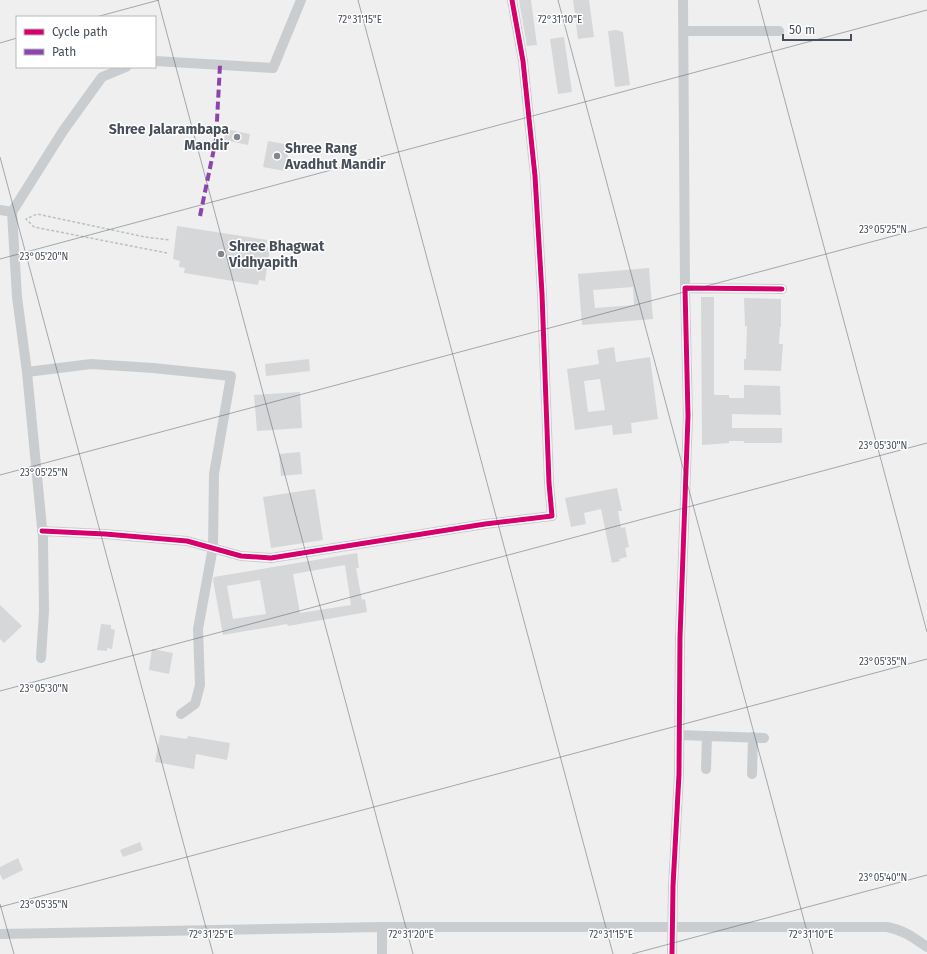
<svg xmlns="http://www.w3.org/2000/svg" width="927" height="954" font-family="'Fira Sans',sans-serif">
<style>
.building{fill:#d6d7d9;fill-rule:evenodd}
.lines{fill:none;stroke-linecap:round;stroke-linejoin:round}
.path{stroke:#b8c3c1;stroke-width:1.5;stroke-dasharray:3 2;stroke-linecap:butt}
.minor{stroke:#cacdd0;stroke-width:10}
.quiet{stroke:#8e44ad;stroke-width:4;stroke-dasharray:8 4;stroke-linecap:butt}
.cycleway-casing{stroke:#fff;stroke-width:8}
.cycleway{stroke:#d6006c;stroke-width:5}
.ticks{fill:none;stroke:#474f5a;stroke-width:1;stroke-opacity:0.45}
.poi-dot{fill:#82878e;stroke:#fff;stroke-width:1.5}
.labels{text-anchor:middle;dominant-baseline:central;stroke-width:3;stroke-linejoin:round;paint-order:stroke}
.poi-label{font-size:14px;font-weight:bold;fill:#474f5a;stroke:#fff;text-anchor:start}
.ticks-label{font-size:10px;text-anchor:middle;fill:#474f5a;stroke:#fff;stroke-width:3;stroke-linejoin:round;paint-order:stroke}
</style>
<rect width="100%" height="100%" fill="#efefef"/>
<path class="building" d="M519,0h12l6,45 -10,1z
M573,0h16l5,37 -16,2z
M616,30l7,2 7,53 -15,2 -7,-56z
M564,37l8,55 -14,2 -8,-55z
M226,129l24,5 -2,11 -24,-5z
M268,141l22,4 -5,26 -22,-4z
M177,226l90,14 -1,7 4,1 -5,33 -6,-1 -1,5 -74,-12 1,-5 -6,-1 1,-6 -7,-2z
M649,268l4,51 -71,6 -4,-51zM633,287l1,18 -39,3 -2,-18z
M701,297h13v98h15v3h15v-13l36,1 1,29 -49,-1v14h50v15h-38v-2h-15v2l-27,2z
M744,298l37,1v28h-1l-1,17h4l-2,27 -37,-1v-11h2l1,-33h-2z
M614,347l2,15 34,-5 8,62 -27,4 1,10 -19,2 -1,-10 -37,5 -8,-61 32,-5 -2,-14zM600,379l5,31 -17,2 -4,-31z
M309,359l1,12 -44,5 -1,-12z
M300,392l2,36 -45,3 -3,-36z
M300,452l2,22 -21,2 -2,-22z
M617,488l5,23h-4l3,17 4,-1 4,20 -4,1 2,9 -8,2 1,2 -8,2 -11,-54 -17,4 2,11 -15,3 -6,-29z
M315,489l8,51 -52,8 -8,-51z
M357,553l2,15h-3l6,32 3,-1 2,13 -79,14 -1,-2 -64,11 -10,-55 1,-3zM345,565l6,40 -51,8 -7,-39zM260,580l6,34 -33,5 -6,-33z
M0,605l22,21 -18,17 -4,-4z
M101,624l10,1v4l4,1 -3,19 -5,-1v3l-10,-1z
M152,649l21,4 -4,21 -20,-4z
M160,735l27,4 1,-3 42,7 -3,17 -31,-6 -2,15 -39,-7z
M140,842l3,8 -20,7 -3,-7z
M18,858l5,12 -20,10 -3,-6v-7z"/>
<g class="lines">
<path class="path" d="M167,253l-133,-26 -8,-8 11,-5 108,23 25,3"/>
<path class="minor" d="M683,0l2,288
M684,31h95
M155,61l118,7 28,-68
M0,210l12,2
M27,372l64,-8 62,4 78,8 -17,98 -1,73 -15,82 2,56 -5,19 -14,10
M42,531l63,3 82,7 54,15 30,2 214,-34 67,-8 -3,-33 -7,-189 -7,-118 -12,-115 -11,-61
M41,658l3,-47 -1,-73 -16,-166 -10,-75 -5,-85 51,-81 39,-54 24,-10
M679,735l85,3
M706,769l1,-33
M752,774l1,-37
M382,927h505c17,3 27,11 40,20
M0,934l382,-7v27
M672,954l1,-68 6,-112 1,-137 8,-221 -3,-128 97,1"/>
<path class="quiet" d="M200,216l16,-77 4,-74"/>
<defs>
<path id="cycleway" d="M42,531l63,3 82,7 54,15 30,2 214,-34 67,-8 -3,-33 -7,-189 -7,-118 -12,-115 -11,-61
M672,954l1,-68 6,-112 1,-137 8,-221 -3,-128 97,1"/>
</defs>
<use href="#cycleway" class="cycleway-casing"/>
<use href="#cycleway" class="cycleway"/>
</g>
<path class="ticks" d="M158,0l255,954M358,0l255,954M558,0l255,954M758,0l169,632M96,17l63,-17M0,43l17,-5M0,157l213,797M0,259l927,-249M0,475l927,-248M0,691l927,-248M0,904l14,50M0,907l927,-248M632,954l295,-79"/>
<g class="poi-dot">
<circle cx="237" cy="137" r="4"/>
<circle cx="277" cy="156" r="4"/>
<circle cx="221" cy="254" r="4"/>
</g>
<g class="labels">
<g class="poi-label">
<text x="229" y="129" text-anchor="end">Shree Jalarambapa<tspan x="229" dy="16">Mandir</tspan></text>
<text x="285" y="148">Shree Rang<tspan x="285" dy="16">Avadhut Mandir</tspan></text>
<text x="229" y="246">Shree Bhagwat<tspan x="229" dy="16">Vidhyapith</tspan></text>
</g>
</g>
<g class="ticks-label">
<text x="360" y="23">72°31'15"E</text>
<text x="560" y="23">72°31'10"E</text>
<text x="883" y="233">23°05'25"N</text>
<text x="44" y="260">23°05'20"N</text>
<text x="883" y="449">23°05'30"N</text>
<text x="44" y="476">23°05'25"N</text>
<text x="883" y="665">23°05'35"N</text>
<text x="44" y="692">23°05'30"N</text>
<text x="883" y="881">23°05'40"N</text>
<text x="44" y="908">23°05'35"N</text>
<text x="211" y="938">72°31'25"E</text>
<text x="411" y="938">72°31'20"E</text>
<text x="611" y="938">72°31'15"E</text>
<text x="811" y="938">72°31'10"E</text>
</g>
<rect x="16" y="16" width="140" height="52" fill="#ffffff" stroke="#b5b9bd"/>
<rect x="24" y="29" width="20" height="6" fill="#d6006c" stroke="#b5b9bd"/>
<text x="52" y="36" font-size="12" fill="#474f5a">Cycle path</text>
<rect x="24" y="49" width="20" height="6" fill="#8e44ad" stroke="#b5b9bd"/>
<text x="52" y="56" font-size="12" fill="#474f5a">Path</text>
<path d="M783 34v6h68v-6" fill="none" stroke="#474f5a" stroke-width="2"/>
<text x="789" y="34" font-size="12" fill="#474f5a" stroke="#ffffff" stroke-width="3" paint-order="stroke">50 m</text>
</svg>
